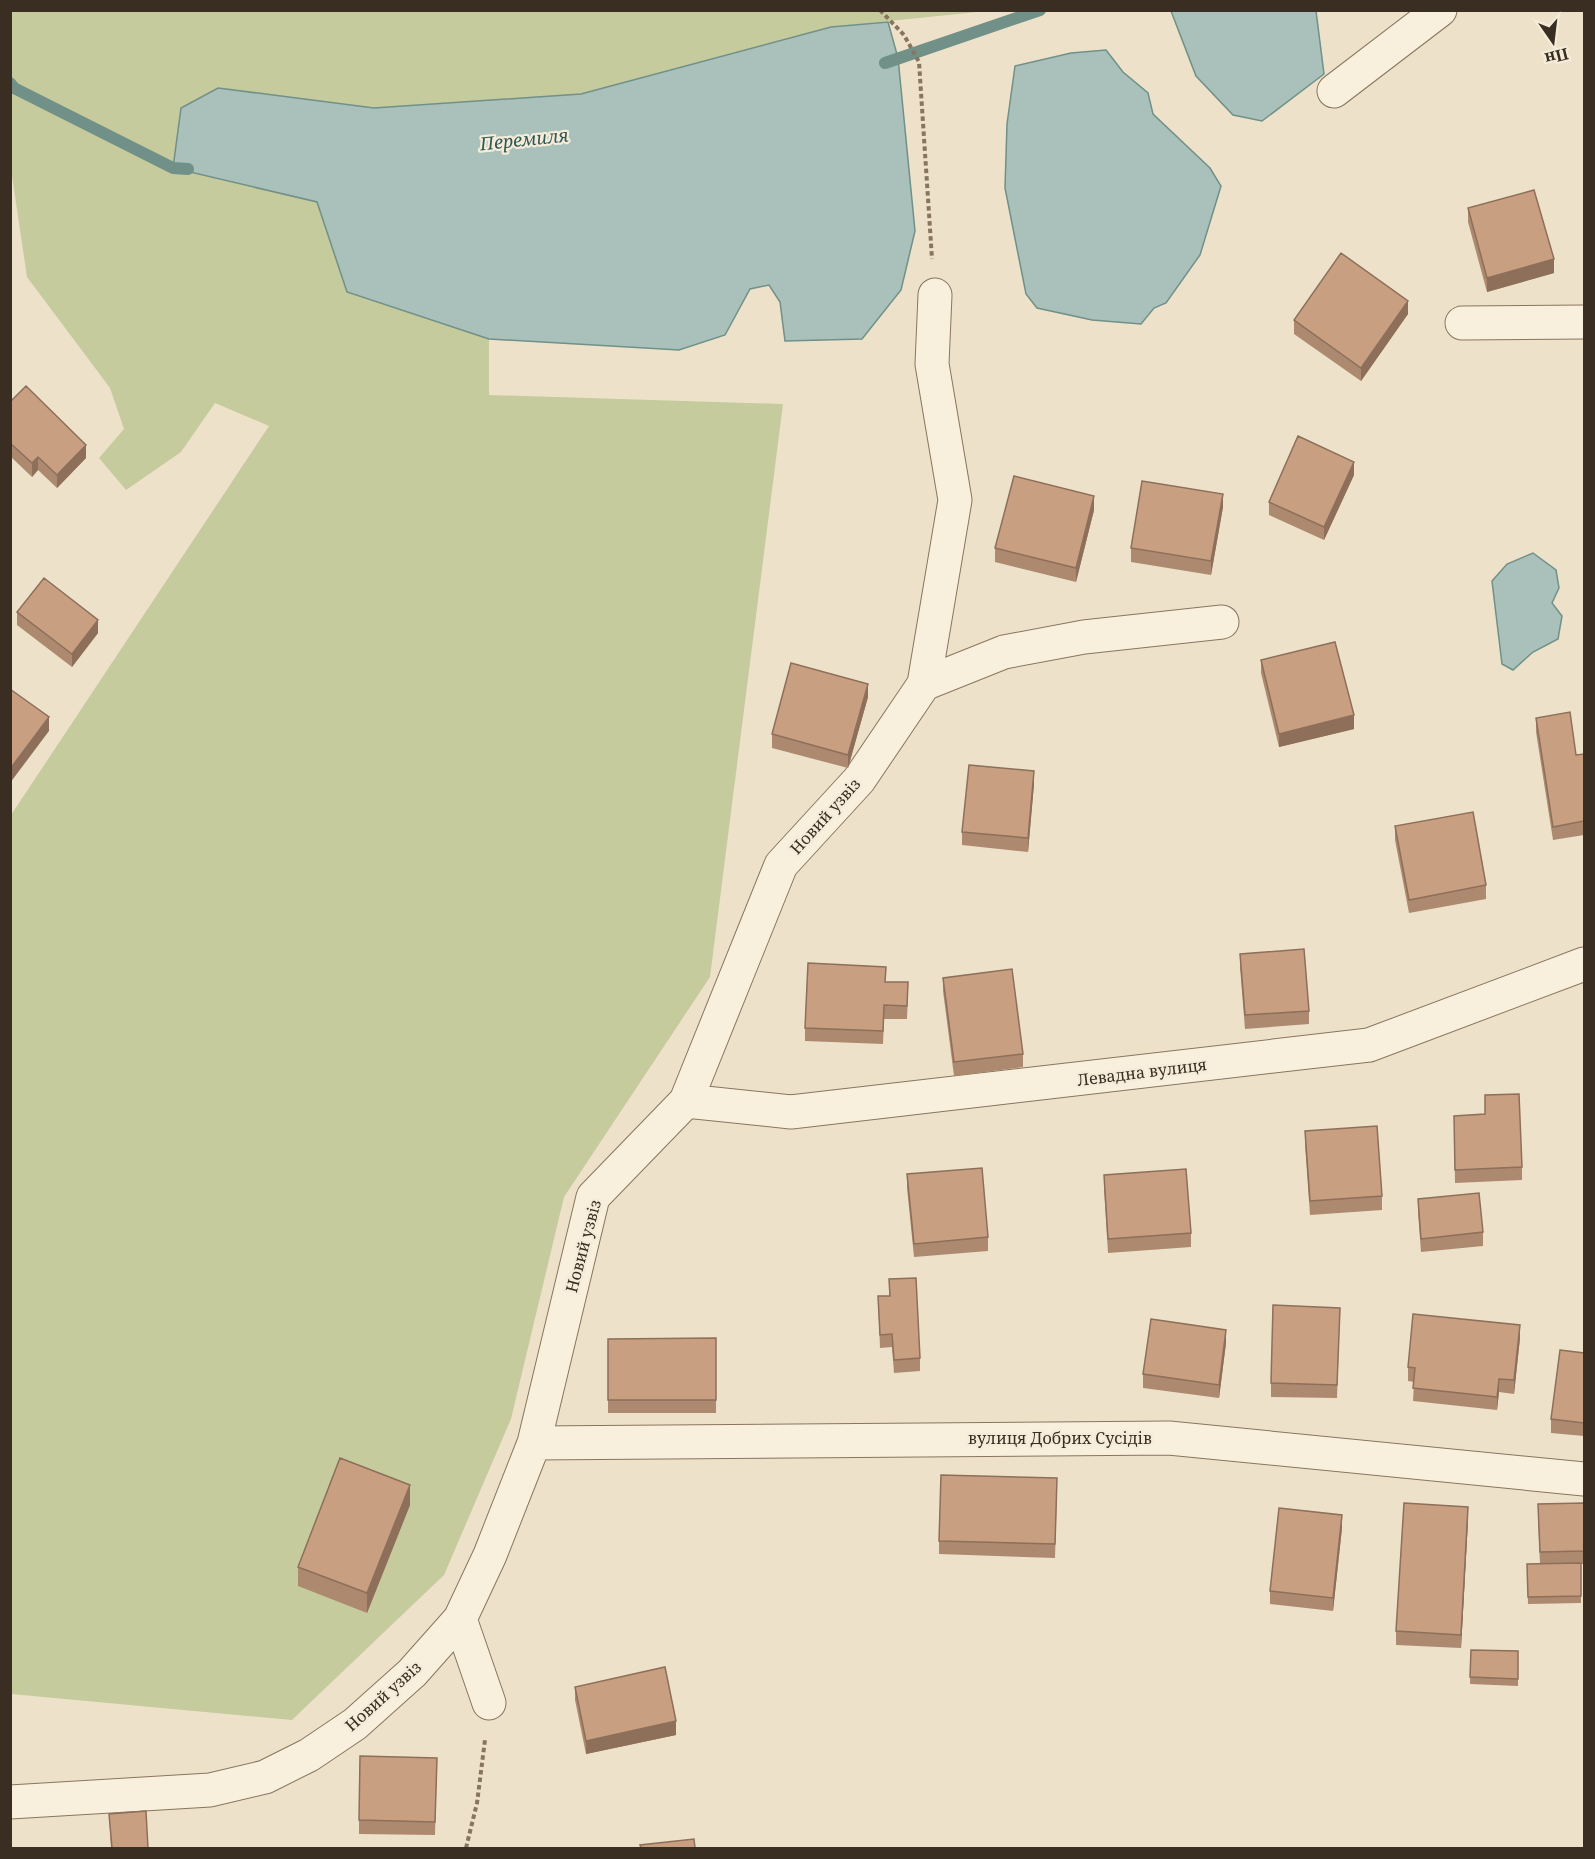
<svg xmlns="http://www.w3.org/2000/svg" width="1595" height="1859" font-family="'Noto Serif',serif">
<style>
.green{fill:#c5cb9d}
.water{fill:#a9c1ba;stroke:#709088;stroke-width:1.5}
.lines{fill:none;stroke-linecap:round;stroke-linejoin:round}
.stream{stroke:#709088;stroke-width:12}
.minor-casing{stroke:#88755e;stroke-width:35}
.path{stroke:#88755e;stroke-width:4;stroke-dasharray:4.5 3;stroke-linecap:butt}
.minor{stroke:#f8f0dc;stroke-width:33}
.wall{fill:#ad896f}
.shaded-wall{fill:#8d6f5a}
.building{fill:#c99f81;stroke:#8d6f5a;stroke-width:1.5}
.labels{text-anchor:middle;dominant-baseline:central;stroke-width:4.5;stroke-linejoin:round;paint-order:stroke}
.street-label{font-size:16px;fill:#3a2d21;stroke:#f4ecd8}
.water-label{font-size:18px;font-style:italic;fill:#315856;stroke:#f4ecd8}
</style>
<rect width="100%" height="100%" fill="#ede2c9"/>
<path class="green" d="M10,11h977l-156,16 -250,67 -207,14 -156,-20 -45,80 144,34 30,90 142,47v56l294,9 -73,573 -146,220 -53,222 -67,156 -152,145 -281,-26v-879l258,-389 -54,-23 -34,49 -55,38 -27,-32 25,-29 -14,-41 -83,-111 -16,-108z"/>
<path class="water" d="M1171,11h145l8,63 -62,47 -29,-6 -37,-39z
M888,22l10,36 17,173 -14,59 -39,49 -77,2 -5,-39 -11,-17 -19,4 -25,46 -46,15 -190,-11 -142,-47 -30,-90 -144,-34 8,-60 37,-20 156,20 207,-14 250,-67z
M1106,50l17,22 25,21 5,21 57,54 11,18 -21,69 -34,48 -12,5 -13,16 -49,-4 -55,-12 -11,-14 -21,-106 2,-64 8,-58 56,-13z
M1533,553l23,17 3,18 -7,15 10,13 -4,23 -25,13 -20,18 -11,-6 -10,-83 15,-17z"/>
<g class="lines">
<path class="stream" d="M885,63l155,-53
M10,83l4,5 159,80 15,1"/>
<defs>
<path id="minor" d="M1334,91l106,-81
M1462,323l122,-1
M924,684l31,-184 -23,-136 3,-69
M686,1101l105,11 578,-67 215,-81
M534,1443l635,-5 415,41
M460,1619l29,84
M10,1802l200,-12 55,-13 44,-22 46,-31 57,-51 48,-54 30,-64 44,-112 59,-246 93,-96 95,-236 78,-85 65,-96 80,-32 80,-15 138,-15"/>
</defs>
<use href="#minor" class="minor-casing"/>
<path class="path" d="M880,10l24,25 15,27 13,197
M466,1848l11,-45 8,-63"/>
<use href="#minor" class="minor"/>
</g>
<path class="wall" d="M1468,208l86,65 -67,19 -19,-70z
M1408,314l-47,67 -67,-47v-14z
M10,402l76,56 -29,30 -19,-18 -6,7 -22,-21z
M1354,475l-30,65 -55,-25v-13z
M1223,507l-12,68 -80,-13v-14z
M1094,510l-18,72 -81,-20v-14z
M17,612l81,21 -26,34 -55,-42z
M1261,660l93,69 -75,18 -18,-74z
M868,697l-20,71 -76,-20v-14z
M1536,718l40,37 8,-1v81l-31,5 -17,-108z
M1034,784l-6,68 -66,-7v-13z
M1395,826l91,59v14l-77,14 -14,-73z
M1240,954l69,57v13l-64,5 -5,-62z
M943,978l80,76v13l-69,9 -11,-85z
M886,982l22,14 -1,23h-23l-1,25 -78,-3v-13z
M1454,1116l68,51v13l-67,3z
M1305,1131l77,65v14l-72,5 -5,-71z
M907,1174l81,63v14l-74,6 -7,-69z
M1104,1175l87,58v14l-83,6 -4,-65z
M1418,1199l65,33v14l-62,6 -3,-40z
M889,1279l31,79v13l-26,2 -2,-26 -12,1 -2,-52h11z
M1340,1308l-3,90 -66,-1v-14z
M716,1338v75h-108v-74z
M1520,1338l-6,56 -15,-2 -2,18 -84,-9 1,-19 -6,-1v-14z
M1226,1343l-7,55 -76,-10v-14z
M1584,1353v83l-33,-3v-14z
M1057,1491l-2,67 -116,-4v-13z
M1584,1503v61h-3v39l-53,1 -1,-40h13l-2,-46z
M410,1505l-43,108 -69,-27v-19z
M1468,1520l-7,128 -65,-3v-14z
M1342,1528l-9,83 -63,-7v-13z
M1471,1650l47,1v35l-48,-2z
M575,1687l101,48 -90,19 -11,-54z
M437,1758l-2,77 -76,-1v-14z
M109,1814l39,34h-37z"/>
<path class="shaded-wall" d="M1554,259v14l-67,19v-14z
M1408,301v13l-47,67v-13z
M86,445v13l-29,30v-13z
M38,457v13l-6,7v-14z
M1354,462v13l-30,65v-13z
M1223,494v13l-12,68v-14z
M1094,496v14l-18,72v-14z
M98,620v13l-26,34v-13z
M868,684v13l-20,71v-13z
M1354,715v14l-75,18v-13z
M49,717v14l-39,52v-14z
M1034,771v13l-6,68v-14z
M1520,1325v13l-6,56v-14z
M1226,1330v13l-7,55v-13z
M1499,1379v13l-2,18v-13z
M410,1485v20l-43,108v-20z
M1468,1507v13l-7,128v-13z
M1342,1515v13l-9,83v-13z
M676,1721v14l-90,19v-13z"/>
<path class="building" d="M1534,190l20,69 -67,19 -19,-70z
M1341,253l67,48 -47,67 -67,-48z
M26,386l60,59 -29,30 -19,-18 -6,6 -22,-20v-41z
M1298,436l56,26 -30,65 -55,-25z
M1014,476l80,20 -18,72 -81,-20z
M1142,481l81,13 -12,67 -80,-13z
M44,578l54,42 -26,34 -55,-42z
M1335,642l19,73 -75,19 -18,-74z
M791,663l77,21 -20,71 -76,-21z
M10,689l39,28 -39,52z
M1570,712l6,43 8,-1v67l-31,6 -17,-109z
M969,765l65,6 -6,67 -66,-6z
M1473,812l13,73 -77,15 -14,-74z
M1304,949l5,62 -64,4 -5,-61z
M808,963l78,4 -1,15h23l-1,24 -23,-1 -1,26 -78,-3z
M1012,969l11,85 -69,8 -11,-84z
M1519,1094l3,73 -67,3 -1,-54 31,-2v-19z
M1377,1126l5,70 -72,5 -5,-70z
M982,1168l6,69 -74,7 -7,-70z
M1186,1169l5,64 -83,6 -4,-64z
M1479,1193l4,39 -62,7 -3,-40z
M916,1278l4,80 -26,2 -2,-26 -12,1 -2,-39h12l-1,-17z
M1273,1305l67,3 -3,77 -66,-2z
M1413,1314l107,11 -6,55 -15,-1 -2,18 -84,-9 2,-20 -7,-1z
M1151,1319l75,11 -7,55 -76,-11z
M716,1338v62h-108v-61z
M1560,1350l24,3v70l-33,-4z
M340,1458l70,27 -43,108 -69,-26z
M941,1475l116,3 -2,66 -116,-3z
M1404,1503l64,4 -7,128 -65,-4z
M1584,1503v48l-44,1 -2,-48z
M1279,1508l63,7 -9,83 -63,-7z
M1581,1563v33l-53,1 -1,-33z
M1471,1650l47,1v28l-48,-2z
M665,1667l11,54 -90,20 -11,-54z
M360,1756l77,2 -2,64 -76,-2z
M146,1811l2,37h-36l-3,-34z
M694,1839l1,9h-54l-1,-3z"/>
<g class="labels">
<g class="street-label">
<text transform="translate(825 816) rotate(-48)">Новий узвіз</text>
<text transform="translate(1142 1072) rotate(-7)">Левадна вулиця</text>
<text transform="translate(583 1246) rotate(-75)">Новий узвіз</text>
<text x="1060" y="1438">вулиця Добрих Сусідів</text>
<text transform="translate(383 1696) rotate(-42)">Новий узвіз</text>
</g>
<g class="water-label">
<text transform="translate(524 139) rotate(-6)">Перемиля</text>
</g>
</g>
<rect width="1595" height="1859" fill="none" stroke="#3a2d21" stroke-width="24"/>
<g transform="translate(1553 42) rotate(166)" stroke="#f4ecd8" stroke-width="4.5" paint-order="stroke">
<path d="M0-4.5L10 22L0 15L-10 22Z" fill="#3a2d21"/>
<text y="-9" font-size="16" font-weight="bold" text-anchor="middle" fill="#3a2d21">Пн</text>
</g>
</svg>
